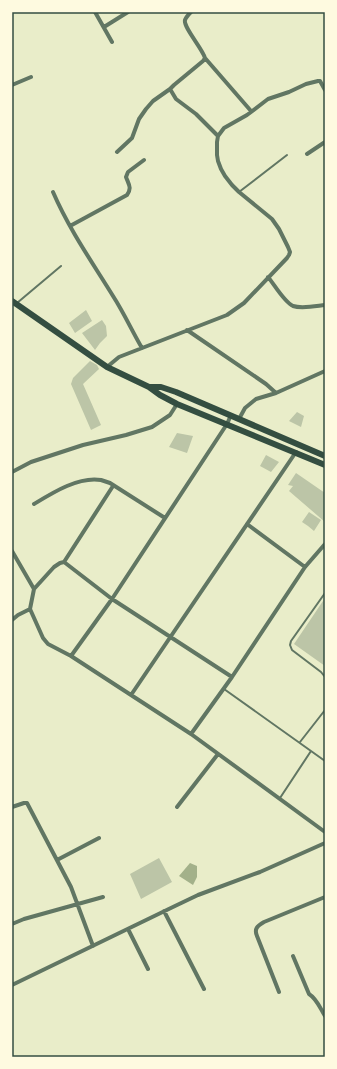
<svg xmlns="http://www.w3.org/2000/svg" width="337" height="1069" font-family="Commissioner,sans-serif">
<style>
.water{fill:#a3b18a}
.building{fill:#bcc5a7}
.lines{fill:none;stroke-linecap:round;stroke-linejoin:round}
.service{stroke:#617663;stroke-width:2}
.minor{stroke:#617663;stroke-width:4}
.secondary{stroke:#344e41;stroke-width:6}
.neatline{fill:none;stroke:#344e41;stroke-width:1.5}
</style>
<rect width="100%" height="100%" fill="#e9edc9"/>
<path class="water" d="M190,863l7,3v11l-4,8 -14,-9z"/>
<path class="building" d="M86,310l6,11 -17,12 -6,-10z
M102,320l4,6 1,10 -7,7 -5,7 -13,-17z
M90,361l7,4 2,4 -16,15 18,41 -10,5 -20,-46 2,-6z
M297,412l7,4 -3,11 -12,-6z
M177,433l16,3 -6,17 -18,-6z
M266,455l13,7 -8,10 -11,-6z
M296,473l29,20v29l-36,-31 4,-5 -5,-1z
M309,512l12,8 -7,11 -6,-5 -6,-4z
M325,598v68l-31,-22z
M159,858l13,24 -31,17 -11,-25z"/>
<g class="lines">
<path class="service" d="M239,192l48,-37
M17,303l44,-37
M325,593l-34,48 -1,4 2,5 29,22 4,5
M224,689l87,62 -31,47
M300,742l25,-32
M311,751l14,10"/>
<path class="minor" d="M95,12l17,30
M191,12c-2,2 -5,5 -6,8 -2,7 17,28 20,38l-2,3 -29,24 -4,4 6,10 20,15 22,22
M104,27l24,-15
M205,58l46,53
M12,85l19,-8
M117,152l15,-14 7,-19 7,-10 7,-8 17,-12
M307,154l18,-12
M53,192c16,37 39,70 60,104 11,17 19,35 29,52
M70,226l57,-31c5,-7 2,-10 -1,-18l2,-5 16,-12
M268,277c6,7 16,25 25,29 9,3 23,0 32,-1
M187,330l79,54 10,9
M107,367l12,-10 108,-42 17,-12 43,-45 2,-3 1,-3 -2,-5 -9,-18 -7,-10 -33,-27 -7,-7 -7,-9 -4,-7 -3,-8 -1,-6v-13l1,-6 6,-8 23,-13 21,-16 21,-7 17,-8 12,-3h2l5,9
M231,415l-4,9 -115,175 -48,-37 -4,1 -6,4 -20,22 -4,20 13,29 5,6 23,12 120,78 41,-57 73,-110 20,-23
M239,419l6,-11 11,-9 20,-6 49,-22
M12,472l19,-10 52,-17 43,-10 26,-8 18,-12 7,-11
M34,504c18,-11 45,-28 67,-24 3,1 6,2 9,3l55,35
M247,524l58,43
M12,551l22,38
M64,562l49,-76
M12,620l6,-5 12,-6
M71,656l41,-57 120,78
M131,695l165,-243
M191,734l134,98
M12,807l12,-4h3l44,84 22,59
M177,807l41,-53
M57,860l42,-22
M164,911l40,78
M12,924l12,-5 79,-22
M128,929l20,40
M293,956l16,38c8,5 11,14 16,22
M12,985l163,-79 23,-11 62,-23 65,-29
M279,992l-22,-56c-3,-7 0,-10 7,-14l61,-25"/>
<path class="secondary" d="M12,301l95,66 42,20 11,8 17,9 148,61
M149,387h12l15,5 149,64"/>
</g>
<rect width="337" height="1069" fill="none" stroke="#fefae0" stroke-width="26"/>
<rect x="13" y="13" width="311" height="1043" class="neatline"/>
</svg>
